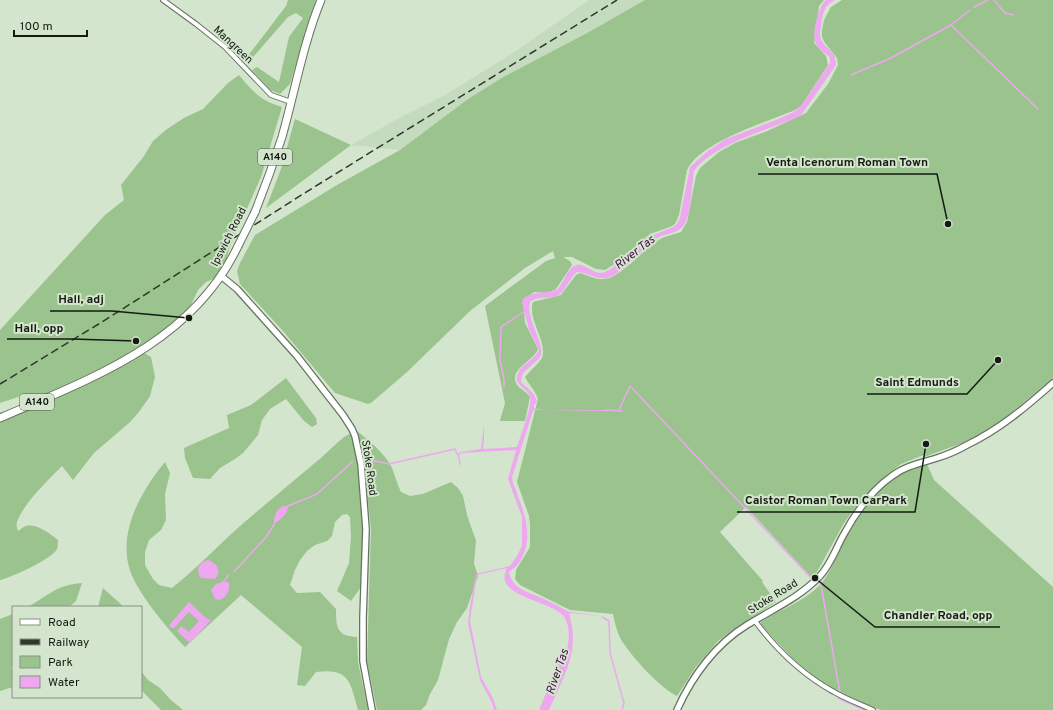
<svg xmlns="http://www.w3.org/2000/svg" width="1053" height="710" font-family="Overpass,sans-serif">
<style>
.built{fill:#c5dbbe}
.green{fill:#9ac38d}
.water{fill:#eda8ef}
.lines{fill:none;stroke-linecap:round;stroke-linejoin:round}
.stream{stroke:#eda8ef;stroke-width:1.5}
.river{stroke:#eda8ef;stroke-width:9}
.street-casing{stroke:#64745f;stroke-width:6}
.secondary-casing{stroke:#64745f;stroke-width:8}
.highway-casing{stroke:#64745f;stroke-width:9}
.street{stroke:#fff;stroke-width:4}
.secondary{stroke:#fff;stroke-width:5.5}
.highway{stroke:#fff;stroke-width:7}
.rail{stroke:#30372d;stroke-width:1.5;stroke-dasharray:8 4;stroke-linecap:butt}
.highway-bridge-casing{stroke:#64745f;stroke-width:9;stroke-linecap:butt}
.highway-bridge{stroke:#fff;stroke-width:7}
.labels{text-anchor:middle;dominant-baseline:central;stroke-width:4;stroke-linejoin:round;paint-order:stroke}
.shield{fill:#d3e5cd;stroke:#4e584b;stroke-width:1}
.shield-label{font-size:10px;font-weight:bold;fill:#151b13}
.street-label{font-size:11px;fill:#151b13;stroke:#d3e5cd}
.water-label{font-size:12px;font-style:italic;fill:#47094b;stroke:#d3e5cd}
.leader{fill:none;stroke:#151b13;stroke-width:1.5}
.callout-dot{fill:#151b13;stroke:#d3e5cd;stroke-width:1.5}
.callout-label{font-size:12px;text-anchor:middle;font-weight:bold;fill:#151b13;stroke:#d3e5cd;stroke-width:4;stroke-linejoin:round;paint-order:stroke}
</style>
<rect width="100%" height="100%" fill="#d3e5cd"/>
<path class="built" d="M589,0h56l-56,32 -84,44 -37,23 -68,51 -49,-5 50,-28 44,-22 68,-42z"/>
<path class="green" d="M288,0h28l-26,84 -10,10 -10,-4 -18,-20 5,-3 22,15 10,-45 14,-19 -7,-5 -8,4 -41,47 -3,-3 42,-55z
M645,0h179l-5,6 -5,37 12,13 2,9 -27,41 -6,4c-28,12 -95,32 -108,60l-8,45 -4,9 -5,3 -20,7 -34,29 -11,7 -9,-1 -24,-12h-9l7,4 2,4 -16,24 -9,4 -13,-1 -11,8 2,23 13,26c-4,12 -32,21 -20,37 4,4 9,6 12,11l-5,24h-25l5,-18 -20,-97 61,-45 9,-3 -2,-7 -28,17 -55,43 -63,61 -36,31 -3,1 -33,-11 -52,-62 -43,-47 -3,-13 3,-8 15,-28 82,-50 63,-35 68,-51 37,-23 84,-44z
M842,0h211v378l-60,50 -25,13 -44,16v-2l-3,1 -20,8 -13,10 -28,27 -16,22 -31,56 -67,-72 -26,25 43,49 -1,1 14,20 -42,27 -16,12 -23,27 -18,28c-17,-8 -45,-39 -55,-55 -5,-8 -7,-18 -9,-27l-43,-4 -50,-25 -5,-6 1,-9 14,-23v-22l-1,-9 -12,-34 21,-83c-3,-9 -9,-14 -13,-22 4,-5 14,-14 17,-19 6,-17 -15,-38 -9,-56l28,-7 15,-20 4,-2c7,2 16,7 24,6 15,0 39,-29 52,-37 7,-6 17,-7 25,-10l6,-10 9,-46 4,-8 19,-16 16,-9 30,-11 41,-19 22,-29 10,-19 -1,-7 -12,-15 -3,-6v-7l2,-10 7,-13z
M239,75c14,17 22,26 43,32l-21,70 -32,72 -3,14 -10,15 -10,4 -8,8 -9,19 -29,24 -20,14 -30,17 -63,30h-20l-27,9v-73l105,-115 19,-15 -3,-15 23,-29 9,-15 14,-12 17,-11 19,-9 25,-26z
M295,119l56,26 -85,63 15,-39z
M144,353l7,4 4,20 -5,19 -11,16 -10,11 -35,30 -21,27 -11,-14c-13,13 -39,38 -45,56 -1,3 0,6 1,9 2,-1 5,-4 8,-5 11,-3 24,8 32,14 0,3 0,7 -1,9 -3,9 -47,29 -57,31v-159c49,-21 98,-41 144,-68z
M286,378l30,40 1,6 -5,3 -8,-6 -18,-22 -16,10 -8,11 -4,15 -15,18 -8,6 -15,9 -10,11 -17,-1 -8,-20 -1,-10 45,-20 -2,-13 24,-10z
M358,432c11,8 29,24 34,36 3,8 5,16 9,24l9,4 13,-2 28,-12 7,6 5,8 4,19 9,26 -2,22 4,13 -11,32 -10,14 -8,17 -11,41 -8,14 -4,11 -5,5h-44l-10,-49 4,-132 -7,-65z
M350,434l3,2 5,28 1,23 4,43 -2,57 -10,14 -14,-10 12,-28 2,-26 -1,-20 -3,-3 -5,1 -7,7 -3,14 -5,5 -12,4 -8,6 -7,9 -5,10 -5,15 7,8 23,-1 16,17c0,19 1,27 21,28l1,25 10,48h-10c-8,-28 -8,-42 -42,-38l-11,14 -8,-1 5,-38 -61,-52 -56,52c-17,-18 -50,-56 -56,-80 -10,-38 13,-77 36,-105l5,11 -5,21 1,26 -5,10 -12,10 -4,12v13l8,14 6,6 13,3c20,-16 38,-34 57,-52 30,-27 62,-53 93,-79 6,-5 22,-22 28,-23z
M927,464l7,16 119,107v123h-172l-41,-16 -21,-13 -27,-23 -31,-33v-3c19,-13 43,-20 59,-37 12,-14 18,-33 26,-48 11,-23 33,-51 56,-63 8,-5 16,-7 25,-10z
M82,583l-6,18 -7,6h-41c21,-12 28,-22 54,-24z
M103,588l21,19h-26z
M13,614v46l-2,9 2,1v17l-13,4v-72z
M141,671l7,9 12,8 11,12 12,10h-22l-20,-20z"/>
<path class="water" d="M826,0h9c-12,6 -12,14 -14,26 0,4 -2,9 0,13 4,11 15,10 15,26l-34,49 -6,4c-27,11 -86,28 -102,53 -2,12 -3,44 -10,54 -7,10 -21,8 -30,15 -14,10 -29,33 -47,38 -11,2 -20,-6 -30,-6 -8,6 -11,20 -20,24 -8,3 -21,0 -27,6 -5,17 17,44 10,55 -5,7 -13,11 -18,18l-1,7c7,7 14,10 16,20l-3,3v3l8,2h66v1l-73,-1 -2,1 -21,66 1,6c9,24 23,53 7,78 -2,4 -7,8 -11,11 3,18 21,20 35,27 9,4 17,8 25,13h2l31,4 -31,-3 -2,1c12,36 -6,64 -20,96h-6c11,-23 35,-68 22,-92 -10,-18 -74,-20 -58,-50l-30,7 -7,46 11,56 12,21 4,12h-3l-2,-7 -12,-23 -12,-57 2,-17 6,-32 34,-8 7,-10 5,-10v-29l-14,-38 8,-29 -55,3 -2,2 2,10h-1l-3,-11 4,-2 20,-3 3,-24v14l-1,10 34,-2c3,-10 16,-42 13,-51 -3,-9 -18,-11 -12,-23 4,-10 17,-13 21,-23l-10,-20 -7,-27 1,-4c7,-8 25,-5 35,-10 5,-6 9,-19 16,-23 8,-5 18,7 26,7 5,0 8,-3 12,-5l37,-31 24,-10 4,-3 3,-6 10,-51 19,-17 17,-11 50,-19 18,-8 7,-6 29,-43v-6c-5,-4 -11,-7 -14,-13 -5,-10 2,-37 10,-44z
M284,506h4c0,9 -9,14 -15,19 2,-8 2,-16 11,-19z
M208,560c9,3 14,11 7,19l-14,-1c-6,-8 -2,-16 7,-18z
M222,582h5l2,1c1,8 -3,15 -10,17l-4,-1 -4,-9 5,-6z
M189,602l17,16 5,2 -21,23 -13,-12 4,-5 8,6 10,-11 -10,-9 -15,16h-3l-2,-2 1,-2z"/>
<g class="lines">
<path class="stream" d="M994,0l11,13 8,2
M974,7l14,-7
M951,25l87,84
M851,75l40,-17 60,-33 19,-15
M504,387v-7l-4,-20 1,-33 24,-16
M606,410l16,1
M619,410l11,-24 182,193
M366,459l23,5 66,-15 2,5
M288,506l29,-12 36,-33
M234,572l32,-35 8,-12
M223,582l6,-7
M821,585l19,108
M602,617l7,4 1,32 14,50 -2,7
M838,698l26,12"/>
<path class="river" d="M544,710l22,-54"/>
<defs>
<path id="street" d="M163,0l33,24 29,23 46,48 20,7
M755,621c21,28 48,54 79,71 12,7 26,12 39,18"/>
<path id="secondary" d="M221,276l16,13 60,67 46,59 9,14 3,7 6,28 5,65 -3,89v43l9,49
M677,710c15,-34 39,-66 70,-85 26,-16 52,-27 73,-49 11,-12 16,-28 24,-42 12,-22 28,-44 48,-58 13,-10 29,-13 45,-18 10,-3 21,-8 30,-13 33,-16 59,-38 86,-62"/>
<path id="highway" d="M255,212c10,-25 19,-50 27,-75 13,-46 21,-93 39,-137
M0,418c92,-40 192,-75 238,-172"/>
</defs>
<use href="#street" class="street-casing"/>
<use href="#secondary" class="secondary-casing"/>
<use href="#highway" class="highway-casing"/>
<use href="#street" class="street"/>
<use href="#secondary" class="secondary"/>
<use href="#highway" class="highway"/>
<path class="rail" d="M0,384l102,-62 201,-128 314,-194"/>
<defs>
<path id="highway-bridge" d="M238,246l17,-34"/>
</defs>
<use href="#highway-bridge" class="highway-bridge-casing"/>
<use href="#highway-bridge" class="highway-bridge"/>
</g>
<g class="labels">
<g class="shield">
<rect x="258" y="149" width="34" height="16" rx="3"/>
<rect x="20" y="394" width="34" height="16" rx="3"/>
</g>
<g class="shield-label">
<text x="275" y="157">A140</text>
<text x="37" y="402">A140</text>
</g>
<g class="street-label">
<text transform="translate(233 45) rotate(43)">Mangreen</text>
<text transform="translate(229 237) rotate(-63)">Ipswich Road</text>
<text transform="translate(369 468) rotate(82)">Stoke Road</text>
<text transform="translate(773 597) rotate(-32)">Stoke Road</text>
</g>
<g class="water-label">
<text transform="translate(635 253) rotate(-38)">River Tas</text>
<text transform="translate(558 672) rotate(-71)">River Tas</text>
</g>
</g>
<path class="leader" d="M948 224L937 174H758M189 318L112 311H50M136 341L72 339H7M998 360L967 394H867M926 444L915 512H737M815 578L875 627H1000"/>
<g class="callout-dot">
<circle cx="948" cy="224" r="4"/>
<circle cx="189" cy="318" r="4"/>
<circle cx="136" cy="341" r="4"/>
<circle cx="998" cy="360" r="4"/>
<circle cx="926" cy="444" r="4"/>
<circle cx="815" cy="578" r="4"/>
</g>
<g class="callout-label">
<text x="847" y="166">Venta Icenorum Roman Town</text>
<text x="81" y="303">Hall, adj</text>
<text x="39" y="332">Hall, opp</text>
<text x="917" y="386">Saint Edmunds</text>
<text x="826" y="504">Caistor Roman Town CarPark</text>
<text x="938" y="619">Chandler Road, opp</text>
</g>
<rect x="12" y="606" width="130" height="92" fill="#d3e5cd" stroke="#879483"/>
<rect x="20" y="619" width="20" height="6" fill="#ffffff" stroke="#879483"/>
<text x="48" y="626" font-size="12" fill="#151b13">Road</text>
<rect x="20" y="639" width="20" height="6" fill="#30372d" stroke="#879483"/>
<text x="48" y="646" font-size="12" fill="#151b13">Railway</text>
<rect x="20" y="656" width="20" height="12" fill="#9ac38d" stroke="#879483"/>
<text x="48" y="666" font-size="12" fill="#151b13">Park</text>
<rect x="20" y="676" width="20" height="12" fill="#eda8ef" stroke="#879483"/>
<text x="48" y="686" font-size="12" fill="#151b13">Water</text>
<path d="M14 30v6h73v-6" fill="none" stroke="#151b13" stroke-width="2"/>
<text x="20" y="30" font-size="12" fill="#151b13" stroke="#d3e5cd" stroke-width="3" paint-order="stroke">100 m</text>
</svg>
